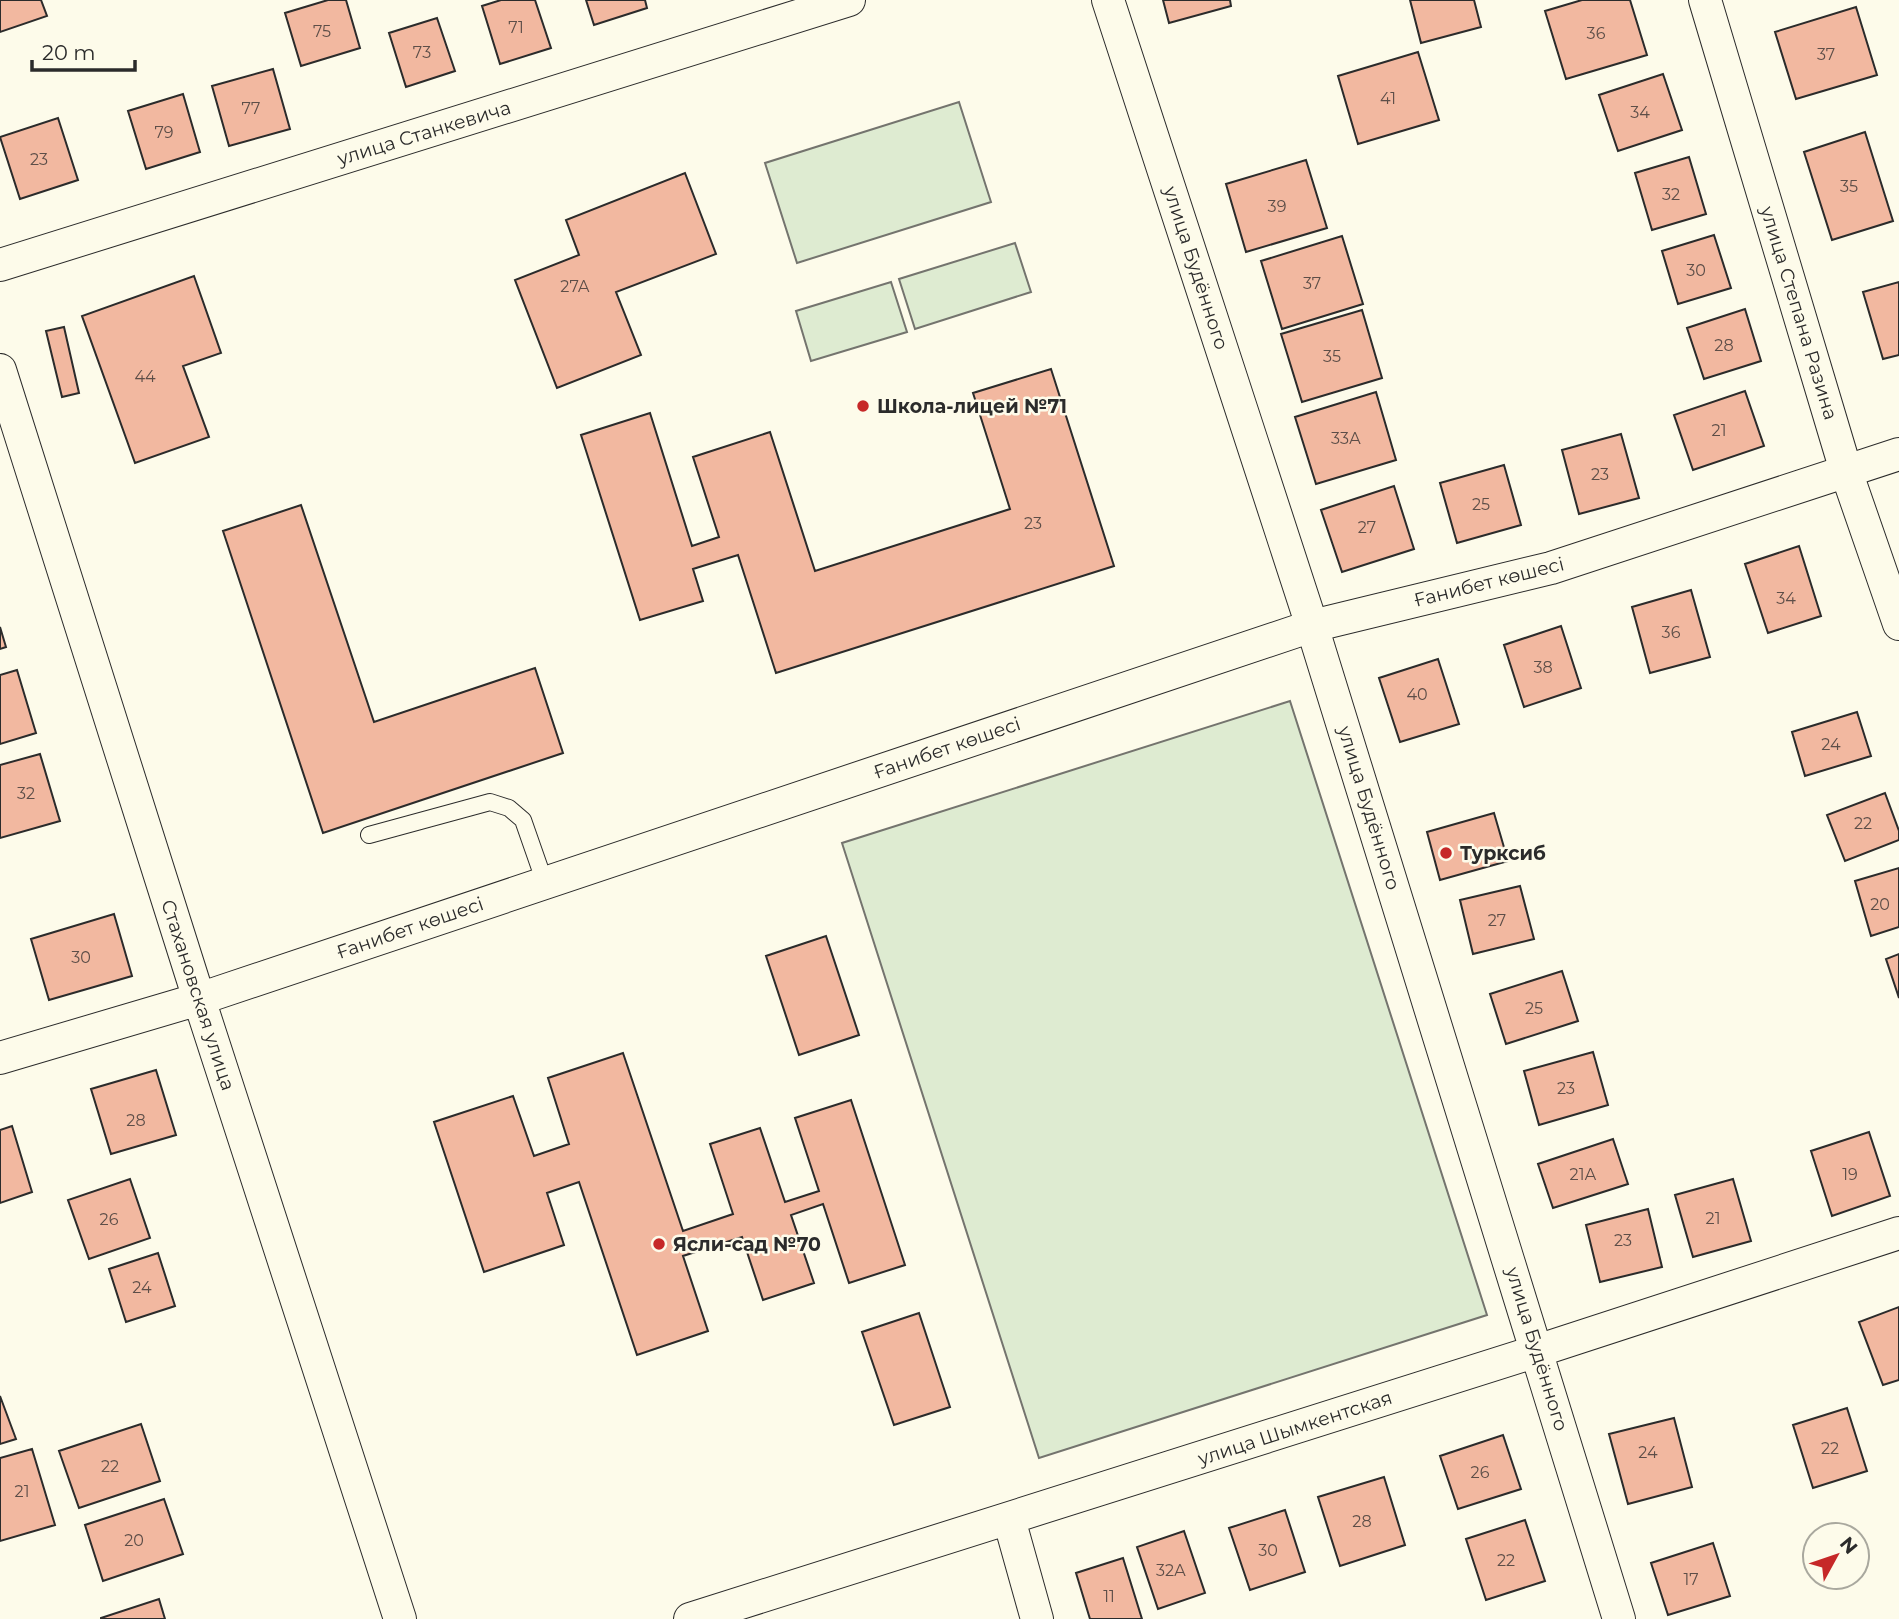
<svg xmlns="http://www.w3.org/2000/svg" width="1899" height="1619" font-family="Montserrat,sans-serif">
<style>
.green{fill:#deebd1;stroke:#74746e;stroke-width:2}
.building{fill:#f2b8a0;stroke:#2b2b2b;stroke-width:2}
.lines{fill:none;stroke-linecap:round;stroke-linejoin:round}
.service-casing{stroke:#2b2b2b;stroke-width:18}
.minor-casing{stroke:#2b2b2b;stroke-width:34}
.service{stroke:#fdfbea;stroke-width:16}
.minor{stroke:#fdfbea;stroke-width:32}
.poi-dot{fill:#c62828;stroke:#fdfbea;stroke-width:2.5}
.labels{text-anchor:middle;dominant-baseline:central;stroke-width:5;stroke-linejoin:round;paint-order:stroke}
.number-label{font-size:16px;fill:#5d4e48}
.street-label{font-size:19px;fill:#2b2b2b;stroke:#fdfbea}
.poi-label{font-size:19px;font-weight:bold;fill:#2b2b2b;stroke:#fdfbea;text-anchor:start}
</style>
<rect width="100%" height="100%" fill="#fdfbea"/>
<path class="green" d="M959,102l32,100 -194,61 -32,-100z
M1015,243l16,49 -116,37 -16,-50z
M891,282l16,50 -96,29 -15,-50z
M1290,701l197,614 -448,143 -197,-615z"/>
<path class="building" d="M0,0h41l6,16 -47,16z
M328,0h18l14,48 -59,18 -16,-53z
M501,0h34l16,48 -51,16 -18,-58z
M586,0h59l2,8 -53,17z
M1163,0h67l1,6 -62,17z
M1410,0h64l7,27 -60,16z
M1582,0h48l17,55 -81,24 -21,-68z
M1856,7l21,68 -81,24 -21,-67z
M437,18l18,53 -49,16 -17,-54z
M1418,52l21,68 -81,24 -20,-68z
M273,69l17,60 -61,17 -17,-60z
M1663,74l19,56 -64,21 -19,-56z
M183,94l17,58 -54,17 -18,-58z
M58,118l20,62 -58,19 -20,-62z
M1865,132l28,89 -61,19 -28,-88z
M1689,157l17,57 -54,16 -17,-57z
M1306,160l21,68 -81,24 -20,-68z
M685,173l31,81 -100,38 25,63 -84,33 -42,-108 64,-25 -13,-35z
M1714,235l17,53 -53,16 -16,-53z
M1342,236l21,68 -81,25 -21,-68z
M194,276l27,77 -38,13 26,71 -74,26 -53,-147z
M1899,282v73l-16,4 -20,-67z
M1745,309l16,52 -57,18 -17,-51z
M1362,310l20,68 -80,24 -21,-68z
M64,327l15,66 -17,4 -16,-66z
M1051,369l63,197 -338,107 -38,-118 -45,14 10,32 -63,19 -59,-185 69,-22 42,133 27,-9 -26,-80 77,-25 45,139 195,-62 -37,-116z
M1745,391l19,55 -71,24 -19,-55z
M1376,392l20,68 -80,24 -21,-67z
M1621,434l18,64 -60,16 -17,-64z
M1504,465l17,60 -64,18 -17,-60z
M1394,486l20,63 -72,23 -21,-62z
M301,505l73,217 161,-54 28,85 -240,80 -100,-302z
M1799,546l22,70 -53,17 -23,-69z
M1691,590l19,67 -60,16 -18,-66z
M1561,626l20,62 -57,19 -20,-62z
M0,627l6,20 -6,2z
M1438,659l21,65 -59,18 -21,-64z
M17,670l19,63 -36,11v-69z
M1857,712l14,44 -66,20 -13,-44z
M40,754l20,67 -60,17v-73z
M1885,793l14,38v9l-54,21 -18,-46z
M1494,813l14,48 -68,19 -13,-48z
M1899,868v59l-28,9 -16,-55z
M1520,886l14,53 -61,15 -13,-54z
M114,914l18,62 -83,24 -18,-61z
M826,936l33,99 -60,20 -33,-99z
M1899,954v44l-13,-39z
M1562,971l16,50 -72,23 -16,-50z
M1593,1052l15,53 -69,20 -15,-54z
M623,1053l60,178 50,-17 -23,-70 50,-16 25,74 34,-11 -24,-73 56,-18 54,165 -56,18 -26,-79 -32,11 23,68 -51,17 -21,-63 -59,19 25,75 -71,24 -58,-173 -32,11 17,52 -80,27 -50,-150 79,-26 21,60 35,-12 -21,-66z
M156,1070l20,65 -65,19 -20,-65z
M12,1126l20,66 -32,11v-73z
M1869,1132l21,64 -58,20 -21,-65z
M1613,1139l15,45 -75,24 -15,-44z
M130,1179l20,59 -61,21 -21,-59z
M1733,1179l18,62 -58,16 -18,-62z
M1648,1209l14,58 -62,15 -14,-57z
M158,1253l17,53 -49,16 -17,-53z
M1899,1307v73l-16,5 -24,-63z
M919,1313l31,94 -56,18 -32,-93z
M0,1396l16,43 -16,5z
M1847,1408l20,63 -54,17 -20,-63z
M1674,1418l18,69 -64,17 -19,-70z
M141,1424l19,57 -81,27 -20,-57z
M1503,1435l18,54 -63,20 -18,-53z
M32,1449l23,76 -55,16v-83z
M1384,1477l21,68 -65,21 -22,-69z
M164,1499l19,55 -80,27 -18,-56z
M1285,1510l20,62 -55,18 -21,-62z
M1525,1520l20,61 -59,19 -20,-61z
M1184,1531l21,62 -47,16 -21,-62z
M1713,1543l17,53 -62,19 -17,-52z
M1123,1558l19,61h-52l-14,-46z
M159,1599l6,20h-64v-1z"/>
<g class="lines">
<defs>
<path id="service" d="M369,835l121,-33 19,6 14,12 22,63"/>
<path id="minor" d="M1108,0l204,626 307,993
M1705,0l141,471 53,153
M0,265l849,-265
M0,370l199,629 201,620
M0,1058l199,-59 1113,-373 239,-58 348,-114
M1009,1519l28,100
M690,1619l847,-268 362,-118"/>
</defs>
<use href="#service" class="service-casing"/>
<use href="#minor" class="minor-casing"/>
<use href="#service" class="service"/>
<use href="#minor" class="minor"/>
</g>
<g class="poi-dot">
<circle cx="863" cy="406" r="7"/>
<circle cx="1446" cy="853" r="7"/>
<circle cx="659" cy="1244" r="7"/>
</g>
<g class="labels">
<g class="number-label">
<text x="516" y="27">71</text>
<text x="322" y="31">75</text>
<text x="1596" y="33">36</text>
<text x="422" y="52">73</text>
<text x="1826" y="54">37</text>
<text x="1388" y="98">41</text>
<text x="251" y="108">77</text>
<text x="1640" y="112">34</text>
<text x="164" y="132">79</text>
<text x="39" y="159">23</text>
<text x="1849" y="186">35</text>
<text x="1671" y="194">32</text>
<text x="1277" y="206">39</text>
<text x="1696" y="270">30</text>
<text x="1312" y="283">37</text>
<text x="575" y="286">27А</text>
<text x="1724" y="345">28</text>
<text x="1332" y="356">35</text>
<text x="145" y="376">44</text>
<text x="1719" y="430">21</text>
<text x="1346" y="438">33А</text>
<text x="1600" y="474">23</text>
<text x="1481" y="504">25</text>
<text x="1033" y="523">23</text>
<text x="1367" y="527">27</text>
<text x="1786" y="598">34</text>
<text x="1671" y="632">36</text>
<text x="1543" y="667">38</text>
<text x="1417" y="694">40</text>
<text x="1831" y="744">24</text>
<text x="26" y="793">32</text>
<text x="1863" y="823">22</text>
<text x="1880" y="904">20</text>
<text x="1497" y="920">27</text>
<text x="81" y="957">30</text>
<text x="1534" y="1008">25</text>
<text x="1566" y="1088">23</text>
<text x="136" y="1120">28</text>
<text x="1583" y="1174">21А</text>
<text x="1850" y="1174">19</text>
<text x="1713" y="1218">21</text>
<text x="109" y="1219">26</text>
<text x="1623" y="1240">23</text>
<text x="142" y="1287">24</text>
<text x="1830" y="1448">22</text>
<text x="1648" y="1452">24</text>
<text x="110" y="1466">22</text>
<text x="1480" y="1472">26</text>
<text x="22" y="1491">21</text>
<text x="1362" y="1521">28</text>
<text x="134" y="1540">20</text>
<text x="1268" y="1550">30</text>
<text x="1506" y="1560">22</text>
<text x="1171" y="1570">32А</text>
<text x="1691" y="1579">17</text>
<text x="1109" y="1596">11</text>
</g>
<g class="street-label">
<text transform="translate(424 133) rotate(-17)">улица Станкевича</text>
<text transform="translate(1196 268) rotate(72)">улица Будённого</text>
<text transform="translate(1799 313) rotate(73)">улица Степана Разина</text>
<text transform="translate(1489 582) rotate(-14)">Ғанибет көшесі</text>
<text transform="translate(947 748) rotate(-19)">Ғанибет көшесі</text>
<text transform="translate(1369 808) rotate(73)">улица Будённого</text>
<text transform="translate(410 928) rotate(-19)">Ғанибет көшесі</text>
<text transform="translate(198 995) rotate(72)">Стахановская улица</text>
<text transform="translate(1537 1349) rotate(73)">улица Будённого</text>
<text transform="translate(1295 1428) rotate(-18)">улица Шымкентская</text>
</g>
<g class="poi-label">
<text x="877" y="406">Школа-лицей №71</text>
<text x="1460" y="853">Турксиб</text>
<text x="673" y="1244">Ясли-сад №70</text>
</g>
</g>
<g transform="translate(1836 1556) rotate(50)"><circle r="33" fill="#fdfbea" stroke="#a9a89e" stroke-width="2"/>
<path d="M0-5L12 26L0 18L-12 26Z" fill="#c62828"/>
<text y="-10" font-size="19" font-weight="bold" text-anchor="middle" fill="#2b2b2b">N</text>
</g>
<path d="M32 60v10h103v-10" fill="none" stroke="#2b2b2b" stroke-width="3.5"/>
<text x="42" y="60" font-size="21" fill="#2b2b2b" stroke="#fdfbea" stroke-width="5" paint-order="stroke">20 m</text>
</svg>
